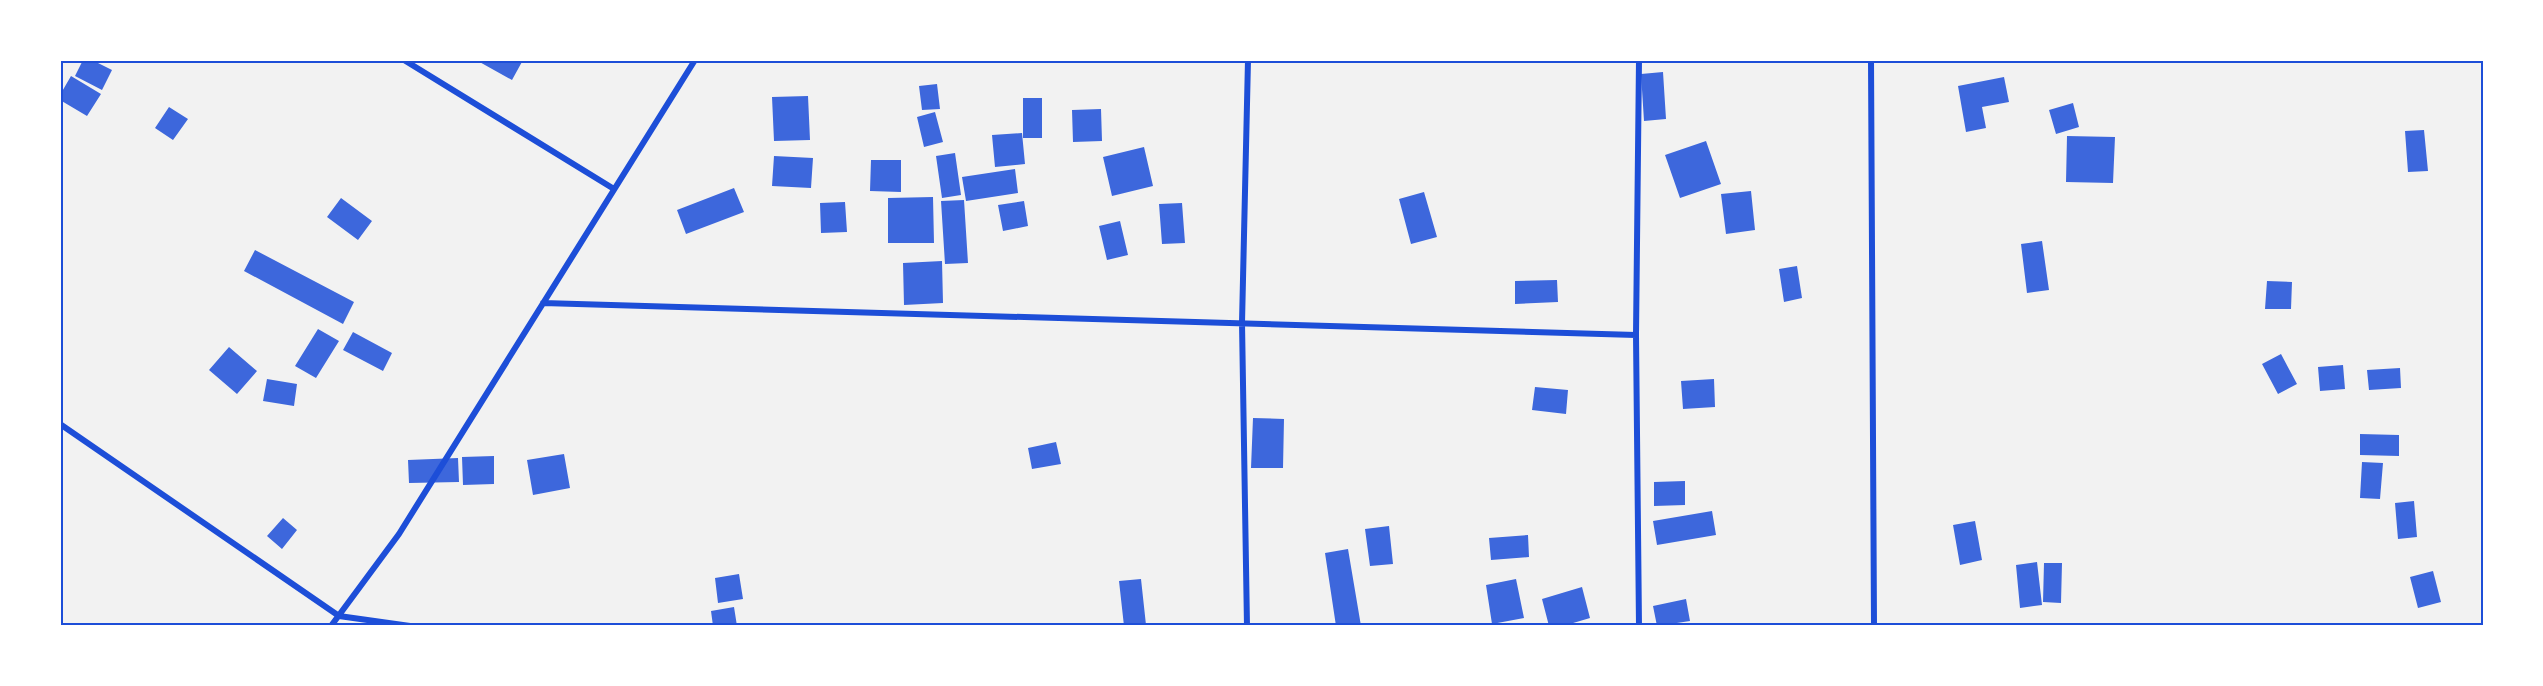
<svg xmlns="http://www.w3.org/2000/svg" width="2543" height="686" font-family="'PT Sans',sans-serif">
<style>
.building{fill:#3d67dc}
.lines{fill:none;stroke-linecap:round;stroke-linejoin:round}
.minor{stroke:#1d4ed8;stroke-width:6}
.neatline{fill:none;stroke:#1d4ed8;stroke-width:2}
</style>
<rect width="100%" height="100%" fill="#f2f2f2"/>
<path class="building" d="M83,60h9l20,10 -10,20 -27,-14z
M476,60h47l-11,20z
M1663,72l3,47 -22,2 -3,-47z
M71,76l30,18 -14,22 -27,-16v-5z
M2004,77l5,25 -27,5 4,21 -20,4 -8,-46z
M937,84l3,25 -18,1 -3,-24z
M808,96l2,44 -36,1 -2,-44z
M1023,98h19v40h-19z
M2073,103l6,24 -23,7 -7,-24z
M169,107l19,12 -15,21 -18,-12z
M1101,109l1,32 -29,1 -1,-32z
M935,112l8,30 -19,5 -7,-30z
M2424,130l4,41 -20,1 -3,-41z
M1022,133l3,31 -30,3 -3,-32z
M2067,136l48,1 -2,46 -47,-1z
M1706,141l15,43 -41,14 -15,-43z
M1144,147l9,39 -41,10 -9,-39z
M955,153l6,42 -19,3 -6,-42z
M774,156l39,2 -2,30 -39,-2z
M871,160h30v32l-31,-1z
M1015,169l3,24 -52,8 -4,-24z
M734,188l10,24 -58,22 -9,-24z
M1751,191l4,39 -29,4 -5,-40z
M1424,192l13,45 -26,7 -12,-45z
M933,197l1,46h-46v-45z
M341,198l31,23 -14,19 -31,-23z
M964,200l4,63 -23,1 -4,-63z
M1024,201l4,25 -25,5 -5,-26z
M845,202l2,30 -26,1 -1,-30z
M1182,203l3,40 -23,1 -3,-40z
M1120,221l8,34 -21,5 -8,-34z
M2042,241l7,49 -22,3 -6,-49z
M255,250l99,52 -11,22 -99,-53z
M942,261l1,42 -39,2 -1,-42z
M1797,266l5,32 -18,4 -5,-33z
M1557,280l1,22 -43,2v-23z
M2267,281l25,1 -1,27h-26z
M318,329l21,12 -23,37 -21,-12z
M353,332l39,21 -9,18 -40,-21z
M229,347l28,24 -20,23 -28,-24z
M2281,354l16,30 -19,10 -16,-30z
M2343,365l2,24 -25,2 -2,-24z
M2400,368l1,20 -32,2 -2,-20z
M267,379l30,5 -3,22 -31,-5z
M1714,379l1,28 -32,2 -2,-28z
M1535,387l33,3 -2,24 -34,-4z
M1253,418l31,1 -1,49h-32z
M2360,434l39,1v21l-39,-1z
M1056,442l5,22 -29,5 -4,-21z
M564,454l6,34 -37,7 -6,-35z
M494,456v28l-31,1 -1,-28z
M458,458l1,24 -50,1 -1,-23z
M2362,462l21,1 -3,36 -20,-1z
M1685,481v24l-31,1v-24z
M2414,501l3,36 -19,2 -3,-36z
M1712,511l4,24 -59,10 -4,-24z
M283,518l14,12 -15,19 -15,-13z
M1975,521l7,39 -22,5 -7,-40z
M1389,526l4,38 -23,2 -5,-37z
M1528,535l1,22 -38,3 -2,-22z
M1348,549l13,77h-25l-11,-73z
M2037,562l5,43 -22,3 -4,-43z
M2044,563h18l-1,40 -18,-1z
M2433,571l8,31 -23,6 -8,-31z
M739,574l4,25 -25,4 -3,-25z
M1141,579l5,46 -22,1 -5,-45z
M1516,579l8,39 -32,6 -6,-39z
M1582,587l8,31 -27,8h-14l-7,-27z
M1686,599l4,22 -33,5 -4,-20z
M734,607l3,19h-24l-2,-15z"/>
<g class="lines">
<path class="minor" d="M404,60l210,129
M1871,60l3,566
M543,303l1093,32
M60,424l279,192 71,10
M331,626l68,-92 296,-474
M1247,626l-5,-303 6,-263
M1639,626l-3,-291 3,-275"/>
</g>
<rect width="2543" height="686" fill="none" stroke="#ffffff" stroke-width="123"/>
<rect x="62" y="62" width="2420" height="562" class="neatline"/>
</svg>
